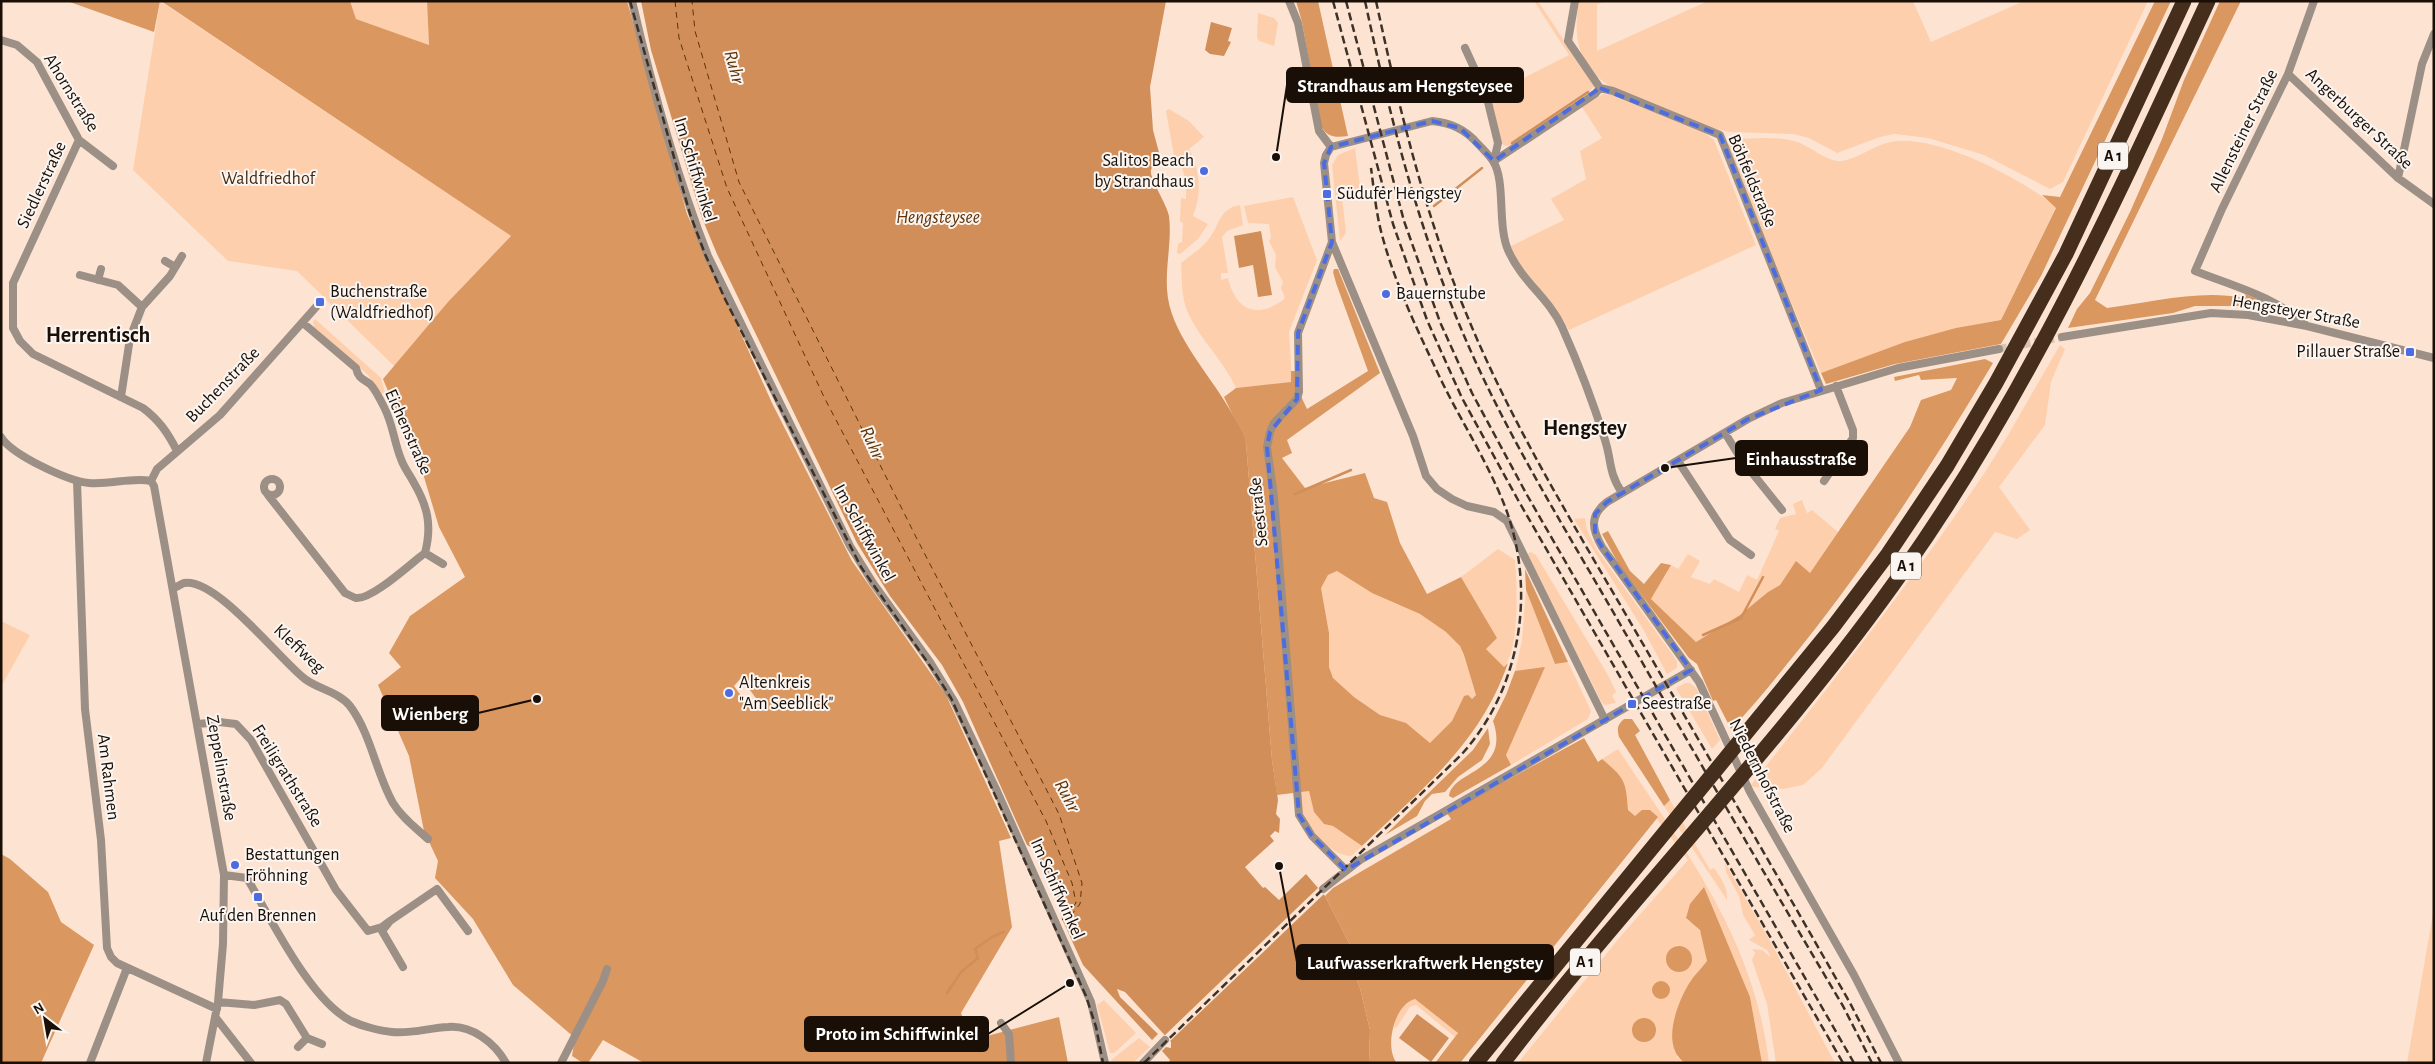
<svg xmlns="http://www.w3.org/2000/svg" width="2435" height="1064" font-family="'Alegreya Sans',sans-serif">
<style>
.green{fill:#fdcfad;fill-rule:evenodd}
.forest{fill:#da9760;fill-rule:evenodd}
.water{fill:#d18e58}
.pier{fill:#fde4d2}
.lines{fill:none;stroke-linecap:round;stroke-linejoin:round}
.stream{stroke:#d18e58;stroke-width:2.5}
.ferry{stroke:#5f3307;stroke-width:1;stroke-dasharray:6 5;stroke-linecap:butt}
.street-tunnel{stroke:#dbc4b4;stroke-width:8;stroke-dasharray:8 4;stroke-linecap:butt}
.street{stroke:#9c8f86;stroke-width:8}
.highway{stroke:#452e1b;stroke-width:15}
.rail{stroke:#3e3228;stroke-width:2.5;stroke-dasharray:8 4;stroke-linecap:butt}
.marked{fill:none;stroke:#4c6ce0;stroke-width:4;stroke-dasharray:10 6;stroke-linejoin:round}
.poi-dot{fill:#4c6ce0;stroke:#fbf5f1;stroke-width:2}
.labels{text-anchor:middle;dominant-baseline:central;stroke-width:4;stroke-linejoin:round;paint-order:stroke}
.shield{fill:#fbf5f1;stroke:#5d544d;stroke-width:1}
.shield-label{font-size:16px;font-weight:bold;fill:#190f07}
.street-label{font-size:18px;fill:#190f07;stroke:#fbf5f1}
.poi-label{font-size:18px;fill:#190f07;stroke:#fbf5f1;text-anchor:start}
.park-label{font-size:18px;fill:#452912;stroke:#fbf5f1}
.water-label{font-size:19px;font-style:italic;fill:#5f3307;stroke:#fbf5f1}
.district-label{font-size:22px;font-weight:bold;fill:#190f07;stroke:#fbf5f1}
.leader{fill:none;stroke:#190f07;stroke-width:2}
.callout-dot{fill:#190f07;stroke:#fbf5f1;stroke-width:2}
.callout{fill:#190f07;stroke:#190f07;stroke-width:2}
.callout-label{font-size:19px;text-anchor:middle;font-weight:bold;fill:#fff}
</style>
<rect width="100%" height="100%" fill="#fde4d2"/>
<path class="green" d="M160,1l351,235 -63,66 -53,65 -98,-96 -69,-10 -95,-91z
M350,1h77l2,44 -73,-26z
M1534,1h4l56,85 -5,7 -78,52 -6,1 -4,-3 -13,-47 81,-41z
M1579,1h25l-7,4v46l111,-50h205l18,41 93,-41h124l-85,181 -13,7 -66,-34 -56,-17 -33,-4 -15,3 -43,16 -28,-15 -16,-4 -64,-2 -24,-6 -97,-41c-31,-21 -35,-49 -29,-84z
M1258,13l16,5 4,5 -4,23 -15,-5 -2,-3z
M1603,94l11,1 92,39 8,6 42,105 -187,85c-15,-30 -50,-52 -58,-84l53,-26 -13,-21 35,-20 -6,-28 22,-13 -20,-31z
M1169,109l20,12 15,16 -15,12 3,6 -16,12 -10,-56z
M1732,139c20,0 48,-4 68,4 12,5 24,16 37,18 16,2 40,-19 60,-20 45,-4 125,38 159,66l-55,113c-65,11 -119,31 -180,53l-96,-227z
M1355,148l6,46 -19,3 4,36 -6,8 -8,-76 6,-10z
M1194,159c6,20 7,37 -1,57l15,8 -10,15 -18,15 -3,-1 1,-9 4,-2 1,-19 -3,-2 1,-23 5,1v-19l-4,-12z
M1293,197l24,63 -28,72 3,50 -56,6c-12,-27 -36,-48 -48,-75 -7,-15 -6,-34 -7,-50 10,-8 23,-16 30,-27 9,-14 10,-28 29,-31l3,20 -16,6 -5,6 6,36h-7v7l7,-2c5,21 17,38 41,30 6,-3 11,-5 16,-10l-4,-10 2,-6 -8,-15 1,-12 -7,-14 2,-3 -2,-14 -21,-1 -4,-17z
M315,319l66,59 4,15 -4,1 -13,-19 -54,-47 -1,-6z
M2060,345l5,4 -14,33 -6,43 -46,62 31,43 -13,9 -22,-7 -173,236 -19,17 -20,4 -29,-2 -3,-2c81,-102 162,-205 234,-313 27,-41 50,-85 75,-127z
M1802,500l5,13 5,-3 26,22 -28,41 -14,-11 -16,23 -12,7 -28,23 -44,27 -45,-43 20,-34 7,4 10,-15 12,7 -9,16 19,7 4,-5 25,13 8,-17 10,5 22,-49 -4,-2 5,-11 16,-4 -3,-10z
M1585,518l2,12 10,20 80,111v7l-10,6 -24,-45 -69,-110z
M1498,549l17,11c2,24 5,88 -11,107l-18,-18 11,-11 -36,-61z
M1531,552l5,3 72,120 8,17 -4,4 4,7 -12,2 -3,-4 -74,-147z
M1337,571l35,22 48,21 26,18 14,14 4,9 12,40 -4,4 -8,-3 -12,25 -21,23 -25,-20 -26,-9 -26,-18 -21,-19 -4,-10v-35l-8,-45 7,-13z
M1526,590l29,74 13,-2 23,49 -3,8 -77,46 -5,-10 38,-87 -29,3 7,-31z
M1,621l29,14 -29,52z
M1685,683h5l7,6 23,51 -8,9 -36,-61z
M1618,749c68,103 136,189 151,314h-7l-12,-66 -46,-109 -17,32c17,7 18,24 20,41l-17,21 -13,75 8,6h-167l102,-126 68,-77 -38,-50 -15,6 -7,-6c-2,-29 -3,-32 -26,-51zM1677,945l10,5 5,7 -20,14 -4,-8 -1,-8z
M1301,791h8l5,21 10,12 9,2 29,20 -11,10c-18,0 -40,-24 -47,-40 -3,-8 -3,-17 -3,-25z
M1670,800l40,70 4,-2c7,10 14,20 13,32l-63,-94z
M1725,863l45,78 65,122h-59l-9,-59 -15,-44 3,-7 -3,-4 10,1 9,7 -4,-7 -18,-10 6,-5 -12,-20 -4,-19 -13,-24z
M2434,908v155h-27z
M1415,999l43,34 -3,4 -39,-32 -6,2 -13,20 -3,1c1,-13 8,-26 21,-29z
M1104,1000l32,33 -22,20h-4l-13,-48z
M1139,1038l11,9 -17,16h-21l-1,-3z"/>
<path class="forest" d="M67,1h93l-6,31z
M161,1h189l6,18 73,26 -2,-44h200l60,213 85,189 80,158 94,134 65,143 -12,3 13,86 -51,86 11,27 87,-23 9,46h-424l-41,-23 -15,23h-5l-11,-7 3,-18 -62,-53 -40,-66 -38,-41 3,-17 -14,-30 -15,-75 -31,-71 23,-18 -12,-14 21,-37 55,-39 -26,-50 -15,-50 -41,-98 65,-77 63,-66zM741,678l17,23 -8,7 -16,-22z
M1296,1h22l30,135c-13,2 -21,1 -27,-10l-19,-104z
M2155,1h16l-130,275 -40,68 -106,20 -69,20 -5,-11 84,-31 51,-14 45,-8 55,-112 -14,-13 18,2z
M2220,1h21l-146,299 12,8c41,-5 95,-19 135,-10l3,-4 26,10 21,13 -54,-11h-43l-22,7 -105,15 9,-19 13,-16 40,-81 32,-73 22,-59z
M1334,269h4l42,104 -93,67 5,13 -10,5 23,30 60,-15 9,25 13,4 13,41 27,51 34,-17 36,61 -11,11 18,18 4,-4c-28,81 -86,126 -146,183l-29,-20 -9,-2 -10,-12 -5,-21 -32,4 -5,-35 -26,-317 -22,-46 12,-9 55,-6v-11h7l1,21 8,17 61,-38 -32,-88 -3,-11zM1337,571l35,22 48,21 26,18 14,14 4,9 12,40 -4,4 -4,-4 -4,1 -12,25 -22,22 -24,-20 -26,-8 -26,-18 -21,-19 -4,-11v-34l-8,-45 7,-13z
M1985,359l8,4c-59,99 -121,195 -193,285 -22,27 -44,56 -69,81l-15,-29 -3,1 -16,-37 -8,-6 -70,-93 -17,-31 6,-3 22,40 14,13 17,-21 10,2 -20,34 45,43 44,-27 28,-23 12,-7 16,-24 14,12 100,-146 11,-27 30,-10 6,-12 -36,2 -2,-5 -24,6 -1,-4z
M1525,569l43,93 -13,2 -29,-74z
M1545,667l-39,88 5,10 -58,33 -4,-2c3,-26 62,-23 44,-75l13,-26 9,-24z
M1624,719h8l8,12 -5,4 35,65 -6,6 -45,-69c-2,-8 -2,-12 5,-18z
M1488,728l2,16 -8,16 -24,17 -13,15 -13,2 -7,7 -8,15 -32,19 88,-85z
M1584,738l14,24 4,-3c23,19 24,22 26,51l7,6 7,-6h8l8,7 -198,246h-25l23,-30 -43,-34c-21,5 -31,49 -18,64h-28l1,-33 -10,-42 -11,-27 2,-14 -26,-51 8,-8 118,-69 -4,-6z
M1,854l9,5 38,33 13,30 33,23 -53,118h-40z
M1704,887l46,110 12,66h-77c-25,-17 -8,-60 5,-81 5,-8 12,-14 17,-21l-7,-31 -14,-12 4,-14z
M1666 959a13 13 0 1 1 26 0a13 13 0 1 1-26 0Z
M1652 990a9 9 0 1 1 18 0a9 9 0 1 1-18 0Z
M1632 1030a12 12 0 1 1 24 0a12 12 0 1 1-24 0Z"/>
<path class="water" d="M641,1h525l-16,86 3,43 8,30c-3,3 -9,6 -10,10 -2,8 16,34 18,46 4,33 -9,65 3,98 13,37 45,70 63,105 4,8 9,15 11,24l26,317 6,40 -2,14 4,5 -1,14 -4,-2 -5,5 4,5 -29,26 18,21 2,-1 14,13 27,-26 19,22 26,51 -2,14 11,27 10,42 -1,33h-200l1,-3 -8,-9 4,-4 5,1v-6l-46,-50 -8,-3 3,8 38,37 -6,6 -69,-75 -21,-46 -2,-7 3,-3 -28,-60 -8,-4 -64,-143 -21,-37 -52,-69 -33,-53 -140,-289 -15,-36 -51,-168z
M1211,22l21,6 -4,13 3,1 -7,14 -14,-2 -5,-4z
M1261,231l11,64 -14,2 -5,-32 -14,3 -5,-32z
M1417,1014l32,24 -18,24 -32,-24z"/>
<path class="pier" d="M1319,887l6,6 -157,150 -5,-6z"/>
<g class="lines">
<path class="stream" d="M1512,143l76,-51
M1434,206l48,-38
M1295,494l56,-24
M1703,635l38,-17 22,-41
M947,993l14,-21 17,-14 -3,-9 17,-12 12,-5"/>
<path class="ferry" d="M675,1l4,37 48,150 97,209 222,424 26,62 4,20 -14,17 10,-6 8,-10 2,-21 -23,-69 -143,-277 -177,-355 -44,-151 -3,-30"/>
<path class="street-tunnel" d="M1999,349l63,-12"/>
<path class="street" d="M632,1c20,86 44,173 76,255l142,290 23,37 57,79 24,39 42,88 95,213 14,61
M1289,1l9,22 21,108 12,16
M1575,1l-7,40 32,47 13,3 107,44 101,255
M1,40l16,5 20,17 42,78 34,26
M1465,48l21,46 12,49 -4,18
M2288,74l110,104 36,26
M79,140l-66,143v45l7,13 13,13 110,54c16,12 25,25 34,43
M1494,161l101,-67 5,-6
M2398,178l24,-114 12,-30
M1332,242l-34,91 1,59 -2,7 -23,24 -4,9 -3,15 7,50 25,318 13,21 34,34
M165,261l10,6
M80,275l38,10 24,22
M98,280l3,-11
M303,323l53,45c2,10 7,11 14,16 5,5 11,17 14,23 9,17 10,35 17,52 3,9 9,16 13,24 14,24 18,43 11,70l18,11
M2307,326c-33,-30 -71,-39 -112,-55l27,-62 66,-135 26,-73
M2062,337l149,-24 37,2 59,11 127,32
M121,397l9,-59 12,-31 28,-31 12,-20
M1725,433l16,26 41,51
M1,437c11,18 67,44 88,46 20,2 43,-6 62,-2
M1678,461l52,79 21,15
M264 487a8 8 0 1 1 16 0a8 8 0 1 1-16 0Z
M77,481l8,228 16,131 6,108 4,9 6,6 100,46
M151,481l3,5 70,389 -1,69 -5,58 -12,61
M151,481l6,-12 63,-54 96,-108
M1824,481l29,-43v-8l-17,-44
M268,495l77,98c4,2 8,4 11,5 16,2 55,-35 69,-45
M174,588c3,-1 7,-4 10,-5 32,-6 96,77 121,96 13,10 34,13 45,27 21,28 26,67 43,97 9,15 23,25 35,36
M1605,720l-98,-199 -13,-9 -27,-6 -15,-7 -15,-10 -11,-13 -13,-40 -81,-194 -8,-79 2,-8 5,-8 101,-26c19,2 33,8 46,23 5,5 11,11 15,17 13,20 4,63 15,89 14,32 41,48 54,77 16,36 31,75 43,113 7,22 3,31 17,53
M198,724l21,-2 17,2 15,16 85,150 32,41 14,-4 8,-6 -8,10 21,36
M224,875l23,3c24,41 63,122 104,143 11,5 29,10 41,11 19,2 37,-4 56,-5 24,-2 47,16 58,36
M1323,889l37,-29 331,-190
M390,921l47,-32 31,42
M218,1002l36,3 26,-5 6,4 21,34 -9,9
M216,1018l35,45
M1001,1023l8,11 2,29
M307,1038l15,6
M90,1063l37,-95
M561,1063l42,-82 4,-12
M1143,1063l22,-23
M1899,1063l-45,-88 -104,-183 -51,-110 -97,-135c-10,-18 -13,-31 5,-45l141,-83 34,-16 116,-35 101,-19"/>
<path class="highway" d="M1476,1063l357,-436 55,-73 59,-88 49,-83 70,-129 118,-253
M1503,1063c129,-169 280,-321 402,-495 124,-176 213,-372 303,-567"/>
<path class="rail" d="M630,1l60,213 15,40 20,45 136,268 74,106 16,25 135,298 10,31 7,36
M1333,1l60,223 34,96 35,78 56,102 325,563
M1346,1l58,220 36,101 32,71 55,102 327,568
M1365,1c23,107 49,212 90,313 43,107 104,204 161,303 75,130 150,260 227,389l29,57
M1376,1c23,106 48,212 90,312 44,108 105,207 163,307 74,127 148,255 221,383l31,60
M1144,1063l317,-308c61,-67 76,-167 43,-251 -19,-48 -49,-92 -70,-139 -20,-42 -40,-85 -52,-130 -6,-22 -8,-45 -11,-67"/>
</g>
<path class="marked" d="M1600,88l120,47 101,255 -73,29 -141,83 -12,12v21l7,12 89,123 -345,200 -34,-34 -13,-21 -32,-368 3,-15 27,-33 1,-66 34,-91 -8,-79 7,-16 101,-26 28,7 34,33z"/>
<g class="poi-dot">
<circle cx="1204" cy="171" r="5"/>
<rect x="1322" y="189" width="10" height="10" rx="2.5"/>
<circle cx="1386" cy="294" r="5"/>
<rect x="315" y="297" width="10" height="10" rx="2.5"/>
<rect x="2405" y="347" width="10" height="10" rx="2.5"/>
<circle cx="729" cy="693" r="5"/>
<rect x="1627" y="699" width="10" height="10" rx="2.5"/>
<circle cx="235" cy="865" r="5"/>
<rect x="253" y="892" width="10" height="10" rx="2.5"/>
</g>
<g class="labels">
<g class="shield">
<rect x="2098" y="142.5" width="30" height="27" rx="4"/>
<rect x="1891" y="552.5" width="30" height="27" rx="4"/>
<rect x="1570" y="948.5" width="30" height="27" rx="4"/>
</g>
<g class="shield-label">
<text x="2113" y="156">A 1</text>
<text x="1906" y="566">A 1</text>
<text x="1585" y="962">A 1</text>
</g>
<g class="street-label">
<text transform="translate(71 93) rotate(58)">Ahornstraße</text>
<text transform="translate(2359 119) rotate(43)">Angerburger Straße</text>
<text transform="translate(2244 131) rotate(-64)">Allensteiner Straße</text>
<text transform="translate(695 170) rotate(73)">Im Schiffwinkel</text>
<text transform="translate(1752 181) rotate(67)">Böhfeldstraße</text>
<text transform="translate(42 185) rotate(-65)">Siedlerstraße</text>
<text transform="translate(2296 312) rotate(10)">Hengsteyer Straße</text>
<text transform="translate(223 385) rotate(-46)">Buchenstraße</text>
<text transform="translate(408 432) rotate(66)">Eichenstraße</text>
<text transform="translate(1259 512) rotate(-96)">Seestraße</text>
<text transform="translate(864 533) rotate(61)">Im Schiffwinkel</text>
<text transform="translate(299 649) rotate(43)">Kleffweg</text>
<text transform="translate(221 768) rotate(80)">Zeppelinstraße</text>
<text transform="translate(287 776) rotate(58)">Freiligrathstraße</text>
<text transform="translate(1762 776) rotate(63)">Niedernhofstraße</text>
<text transform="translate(108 777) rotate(83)">Am Rahmen</text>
<text transform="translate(1057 889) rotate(66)">Im Schiffwinkel</text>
</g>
<g class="poi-label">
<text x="1194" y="161" text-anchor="end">Salitos Beach<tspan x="1194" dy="21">by Strandhaus</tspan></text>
<text x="1337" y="194">Südufer Hengstey</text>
<text x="330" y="292">Buchenstraße<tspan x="330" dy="21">(Waldfriedhof)</tspan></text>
<text x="1396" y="294">Bauernstube</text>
<text x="2400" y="352" text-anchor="end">Pillauer Straße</text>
<text x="739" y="683">Altenkreis<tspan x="739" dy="21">"Am Seeblick"</tspan></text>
<text x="1642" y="704">Seestraße</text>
<text x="245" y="855">Bestattungen<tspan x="245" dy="21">Fröhning</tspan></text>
<text x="258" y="916" text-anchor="middle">Auf den Brennen</text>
</g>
<g class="park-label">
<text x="268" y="179">Waldfriedhof</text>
</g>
<g class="water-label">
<text transform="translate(734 67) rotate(75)">Ruhr</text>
<text x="938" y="217">Hengsteysee</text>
<text transform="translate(872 443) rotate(65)">Ruhr</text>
<text transform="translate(1067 796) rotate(62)">Ruhr</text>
</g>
<g class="district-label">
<text x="98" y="335">Herrentisch</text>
<text x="1585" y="428">Hengstey</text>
</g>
</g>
<path class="leader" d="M1276 157L1287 85M1665 468L1736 458M537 699L478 713M1279 866L1297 962M1070 983L988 1034"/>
<g class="callout-dot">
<circle cx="1276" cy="157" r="5"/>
<circle cx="1665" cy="468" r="5"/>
<circle cx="537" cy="699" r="5"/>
<circle cx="1279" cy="866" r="5"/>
<circle cx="1070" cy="983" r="5"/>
</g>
<g class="callout">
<rect x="1287" y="68" width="236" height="34" rx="5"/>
<rect x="1736" y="441" width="131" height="34" rx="5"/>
<rect x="382" y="696" width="96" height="34" rx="5"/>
<rect x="1297" y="945" width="256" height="34" rx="5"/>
<rect x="805" y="1017" width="183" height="34" rx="5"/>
</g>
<g class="callout-label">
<text x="1405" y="92">Strandhaus am Hengsteysee</text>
<text x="1801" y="465">Einhausstraße</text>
<text x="430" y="720">Wienberg</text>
<text x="1425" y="969">Laufwasserkraftwerk Hengstey</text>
<text x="897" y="1040">Proto im Schiffwinkel</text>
</g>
<rect width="2435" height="1064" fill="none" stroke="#190f07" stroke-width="5"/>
<g transform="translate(45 1019) rotate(329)" stroke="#fbf5f1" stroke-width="4" paint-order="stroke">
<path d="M0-4L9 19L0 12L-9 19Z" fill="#190f07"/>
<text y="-8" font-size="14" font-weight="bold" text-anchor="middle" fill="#190f07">N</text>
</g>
</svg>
